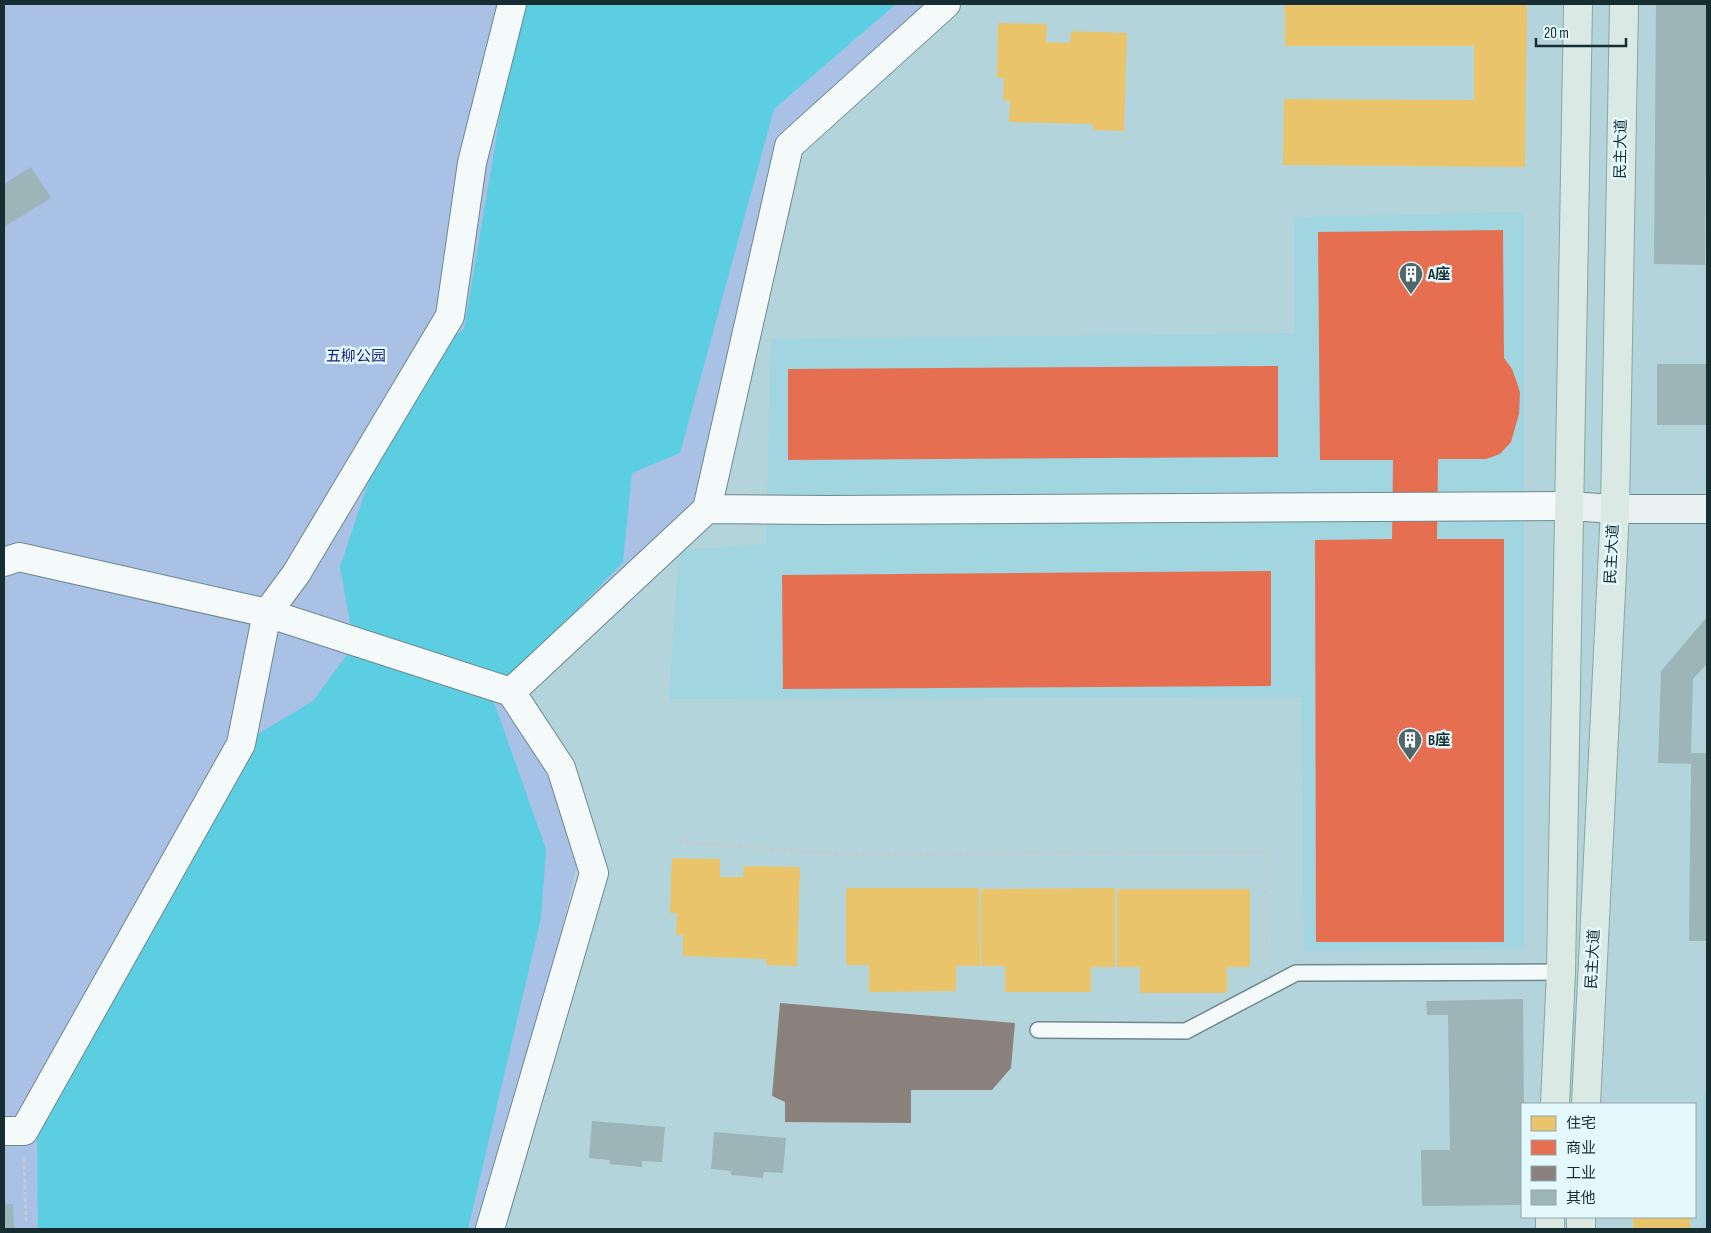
<svg xmlns="http://www.w3.org/2000/svg" width="1711" height="1233" font-family="'Sofia Sans Condensed','Noto Sans SC',sans-serif">
<style>
.built{fill:#a1d5df}
.green{fill:#a8c1e5}
.water{fill:#5bcee1}
.homes{fill:#e9c46a}
.shops{fill:#e76f51}
.industry{fill:#8a817c}
.building{fill:#9bb5b9}
.lines{fill:none;stroke-linecap:round;stroke-linejoin:round}
.lane-casing{stroke:#6e888d;stroke-width:18}
.street-casing{stroke:#6e888d;stroke-width:30}
.secondary-casing{stroke:#6e888d;stroke-width:30}
.primary-casing{stroke:#87a69f;stroke-width:30}
.path{stroke:#c2ccce;stroke-width:3;stroke-dasharray:4 2.5;stroke-linecap:butt}
.lane{stroke:#f4f9fa;stroke-width:15}
.street{stroke:#f4f9fa;stroke-width:28}
.secondary{stroke:#e8f1ef;stroke-width:28}
.primary{stroke:#dbe9e4;stroke-width:28}
.labels{text-anchor:middle;dominant-baseline:central;stroke-width:5;stroke-linejoin:round;paint-order:stroke}
.street-label{font-size:15px;fill:#162d31;stroke:#e3f9fd}
.poi-label{font-size:15px;font-weight:bold;fill:#162d31;stroke:#e3f9fd;text-anchor:start}
.park-label{font-size:15px;fill:#1b2481;stroke:#e3f9fd}
</style>
<rect width="100%" height="100%" fill="#b4d4db"/>
<path class="built" d="M1524,212v737l-220,2 -3,-254 -632,2 10,-149 87,-6 5,-205 524,-6 -1,-116z
M1703,1093h4v136h-5z"/>
<path class="green" d="M4,4h942l-157,142 -82,363 -196,183 69,160 -88,377h-488z"/>
<path class="water" d="M519,4h377l-122,105 -94,344 -48,20 -9,89 -79,82 -53,50 55,155 -5,69 -73,311h-430l-1,-100 204,-385 72,-43 41,-56 -14,-78 65,-194 59,-44z"/>
<path class="homes" d="M1285,4h242l-2,163 -242,-2 1,-66 190,1v-54h-189z
M998,23l49,1 -1,18 24,1 1,-12 56,2 -3,98 -31,-1v-6l-84,-2 1,-21 -7,-1 1,-22h-7z
M672,858l48,1v18h23l1,-11 56,1 -3,99 -31,-1v-6l-83,-3v-21h-7l1,-22h-7z
M846,888h133l1,78h-24v25l-87,1v-27h-23z
M1115,888v79h-24v25h-86v-26h-24v-77z
M1117,889h133v78h-23v26h-87v-26h-23z
M1633,1217h57v12h-57z"/>
<path class="shops" d="M1503,230l1,128 8,11 4,11 4,12 -1,22 -8,28 -11,12 -14,5h-48l-1,80h67v403h-188l-1,-402 77,-1 1,-79h-73l-2,-228z
M1278,366v91l-490,3v-91z
M1271,571v115l-488,3 -1,-114z"/>
<path class="industry" d="M780,1003l235,20 -4,45 -19,22h-81v33l-126,-1v-20l-13,-6z"/>
<path class="building" d="M1656,4h51l-2,261 -51,-1z
M31,167l20,31 -47,29v-43z
M1657,364h50v61h-50z
M1707,617v47l-14,15 -2,74h16v188h-18l2,-177 -33,-1 3,-92z
M1523,999l1,105h-2v101l-100,1 -1,-56h29l-2,-135h-21l-1,-14z
M592,1121l73,6 -3,35 -20,-1v6l-33,-3 1,-4 -21,-2z
M714,1132l72,6 -3,35 -19,-1 -1,6 -32,-3v-4l-20,-2z
M4,1204h9l1,25h-10z"/>
<g class="lines">
<defs>
<path id="lane" d="M1038,1030l148,1 110,-58 265,-1"/>
<path id="street" d="M512,4l-40,159 -22,153 -154,258 -29,39 244,79 196,-183 82,-363 157,-142
M707,509l119,1 743,-4
M4,562l15,-5 248,56 -26,131 -217,387h-20
M490,1229l104,-356 -33,-105 -50,-76"/>
<path id="secondary" d="M1569,506l46,3h92"/>
<path id="primary" d="M1555,1104l6,-132 17,-968
M1586,1104l29,-595 9,-505
M1550,1229v-12
M1581,1229v-12"/>
</defs>
<use href="#lane" class="lane-casing"/>
<use href="#street" class="street-casing"/>
<use href="#secondary" class="secondary-casing"/>
<use href="#primary" class="primary-casing"/>
<path class="path" d="M679,842l161,12 425,-2 2,111
M24,1159l2,62"/>
<use href="#lane" class="lane"/>
<use href="#street" class="street"/>
<use href="#secondary" class="secondary"/>
<use href="#primary" class="primary"/>
</g>
<defs>
<symbol id="building-pin" viewBox="-11 -11 22 30"><path d="M0 17L-7.5 6A9.5 9.5 0 1 1 7.5 6Z" fill="#4d676c" stroke="#e3f9fd"/><path d="M-4-6H4V6H1V3H-1V6H-4ZM-2.5-4.3h1.7v1.8h-1.7ZM.8-4.3h1.7v1.8H.8ZM-2.5-1h1.7V.8h-1.7ZM.8-1h1.7V.8H.8Z" fill="#fff"/></symbol>
</defs>
<g fill-rule="evenodd">
<use href="#building-pin" x="1397" y="260" width="28" height="38"/>
<use href="#building-pin" x="1396" y="726" width="28" height="38"/>
</g>
<g class="labels">
<g class="street-label">
<text transform="translate(1621 149) rotate(-89)">民主大道</text>
<text transform="translate(1612 554) rotate(-87)">民主大道</text>
<text transform="translate(1593 959) rotate(-87)">民主大道</text>
</g>
<g class="poi-label">
<text x="1428" y="274">A座</text>
<text x="1428" y="740">B座</text>
</g>
<g class="park-label">
<text x="356" y="356">五柳公园</text>
</g>
</g>
<rect width="1711" height="1233" fill="none" stroke="#162d31" stroke-width="10"/>
<rect x="1521" y="1103" width="175" height="115" fill="#e3f9fd" stroke="#91a7ab"/>
<rect x="1531" y="1116" width="25" height="15" fill="#e9c46a" stroke="#91a7ab"/>
<text x="1566" y="1128" font-size="15" fill="#162d31">住宅</text>
<rect x="1531" y="1140" width="25" height="15" fill="#e76f51" stroke="#91a7ab"/>
<text x="1566" y="1153" font-size="15" fill="#162d31">商业</text>
<rect x="1531" y="1166" width="25" height="15" fill="#8a817c" stroke="#91a7ab"/>
<text x="1566" y="1178" font-size="15" fill="#162d31">工业</text>
<rect x="1531" y="1190" width="25" height="15" fill="#9bb5b9" stroke="#91a7ab"/>
<text x="1566" y="1203" font-size="15" fill="#162d31">其他</text>
<path d="M1536 38v8h90v-8" fill="none" stroke="#162d31" stroke-width="2.5"/>
<text x="1544" y="38" font-size="15" fill="#162d31" stroke="#e3f9fd" stroke-width="4" paint-order="stroke">20 m</text>
</svg>
